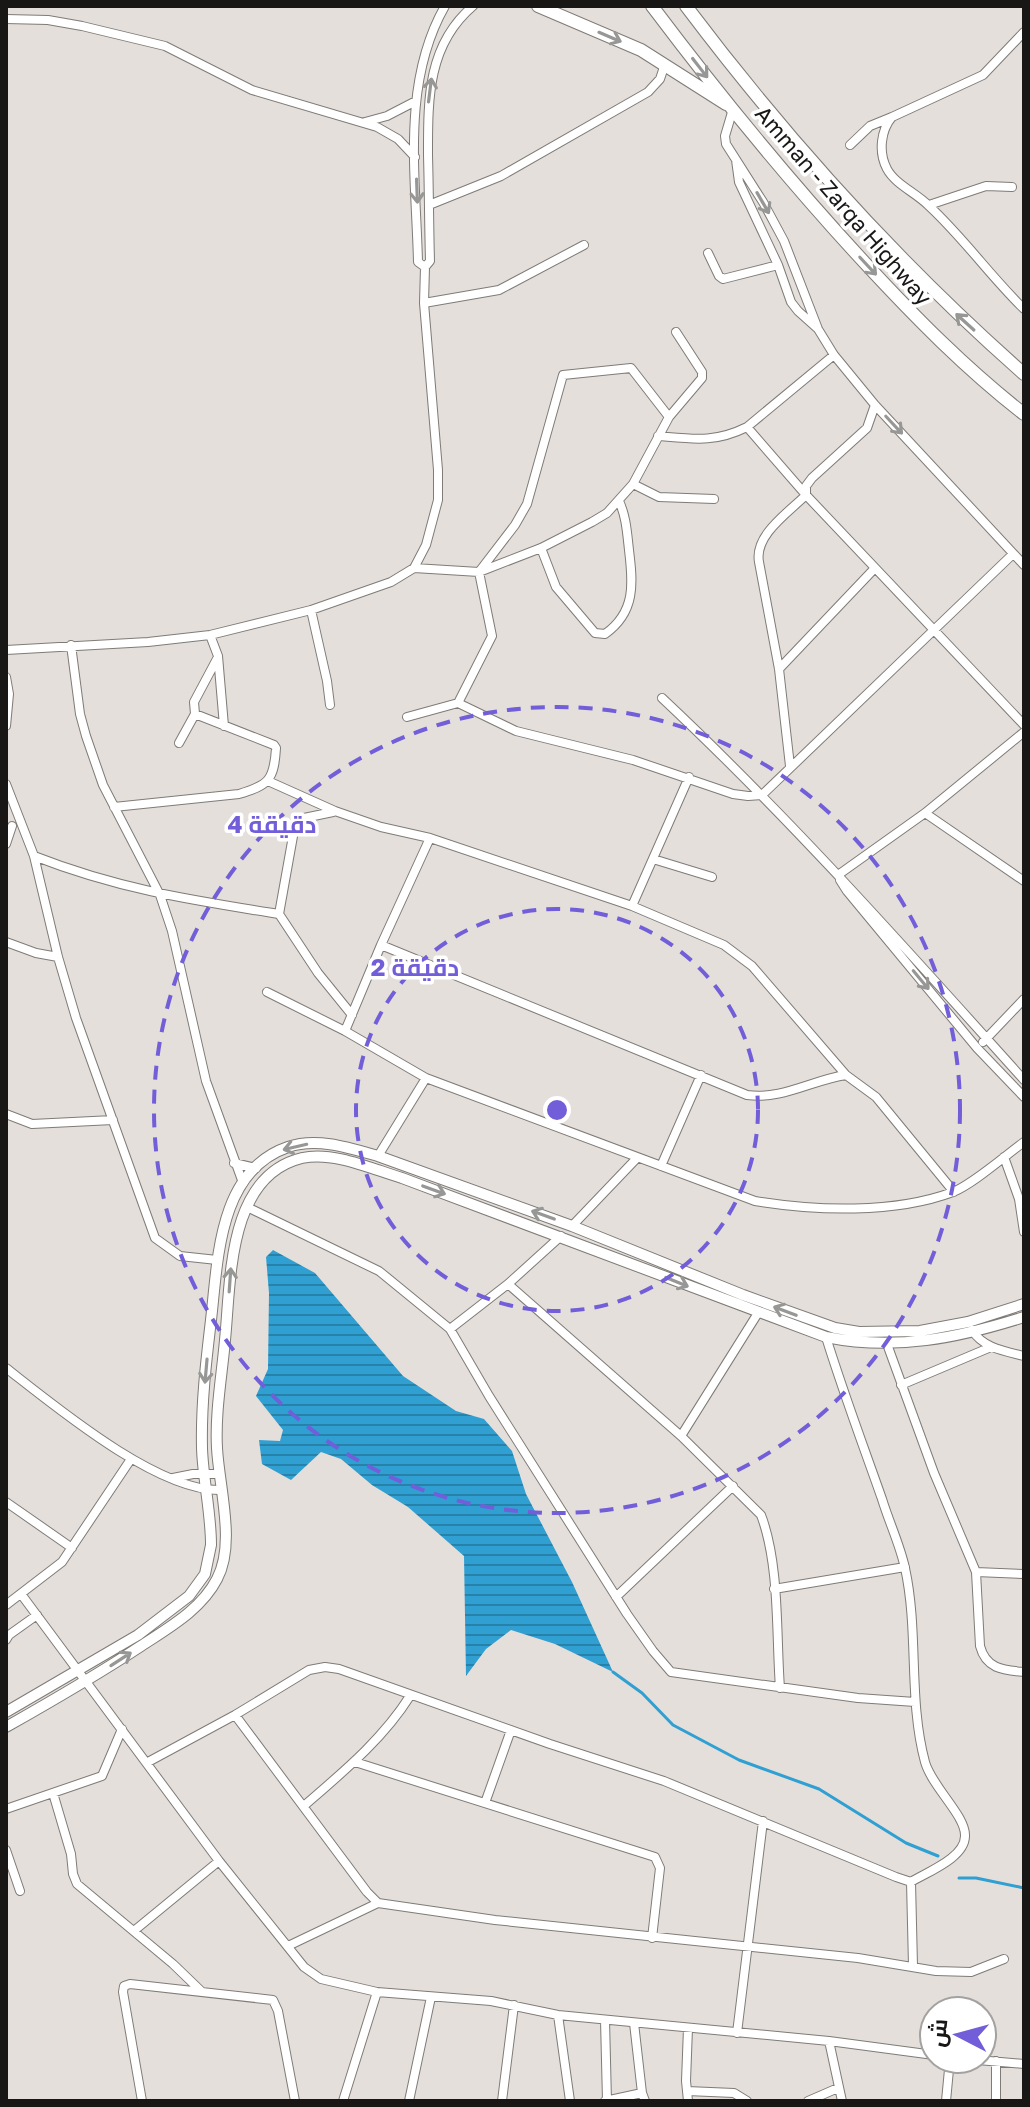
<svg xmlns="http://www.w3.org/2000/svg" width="1030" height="2107" font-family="'Golos Text',Cairo,sans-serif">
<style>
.water{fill:url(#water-rules)}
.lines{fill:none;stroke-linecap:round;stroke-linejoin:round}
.stream{stroke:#309fd2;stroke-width:3}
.minor-casing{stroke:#7f7b77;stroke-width:10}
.major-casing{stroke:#7f7b77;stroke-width:12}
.highway-casing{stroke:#7f7b77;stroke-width:14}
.minor{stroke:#fff;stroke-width:8}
.major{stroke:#fff;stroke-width:10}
.highway{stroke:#fff;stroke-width:12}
.oneway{stroke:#979796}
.ring{fill:none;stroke:#725ed9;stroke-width:4;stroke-dasharray:14 10}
.labels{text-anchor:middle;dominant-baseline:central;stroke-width:7;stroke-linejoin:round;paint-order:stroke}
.street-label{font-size:22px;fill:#181715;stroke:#fff}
.centre{fill:#725ed9;stroke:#fff;stroke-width:4}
.ring-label{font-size:24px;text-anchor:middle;font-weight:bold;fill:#725ed9;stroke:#fff;stroke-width:7;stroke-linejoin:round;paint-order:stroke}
</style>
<defs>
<pattern id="water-rules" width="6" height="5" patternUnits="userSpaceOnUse" patternTransform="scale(2)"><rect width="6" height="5" fill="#309fd2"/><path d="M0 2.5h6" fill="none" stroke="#2881a9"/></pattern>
</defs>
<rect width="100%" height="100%" fill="#e4dfdb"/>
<path class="water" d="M273,1250l42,23 88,103 53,35 28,8 28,32 14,43 46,88 41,90 -58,-28 -44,-14 -25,19 -20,27 -2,-120 -56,-49 -36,-22 -31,-26 -20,-7 -30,28 -29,-16 -3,-24 21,1 3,-11 -27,-34 12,-27 1,-76 -3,-36z"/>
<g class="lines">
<path class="stream" d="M613,1672l29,21 31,32 66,35 80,29 87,54 32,13
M959,1878h17l48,10"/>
<defs>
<path id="minor" d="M445,6c-44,77 -29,170 -27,256l7,5 5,-6c-1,-35 -1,-70 -2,-106 0,-55 -1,-110 45,-149
M6,19l42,1 34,6 83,20 87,44 125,37 21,12 17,18
M1024,32l-41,43 -91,42c-11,13 -14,35 -5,52 8,15 29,24 41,36 35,32 62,71 96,104
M733,109l-8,27 1,8 37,58 21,39 34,88 16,26 41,50 149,160
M365,122l22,-6 29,-15
M850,145l20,-19 22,-9
M736,160l3,22 39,83 13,37 7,9 19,17
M429,205l72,-29 147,-84 12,-13 5,-15
M929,205l57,-19 26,1
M708,253l11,23 4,3 55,-14
M424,303l75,-13 85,-45
M747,427l59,68 218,230
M658,436c35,3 57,7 89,-9l87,-72
M633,484l26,13 55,2
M541,548l15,39 39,46 10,1c31,-22 28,-51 24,-84 -2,-18 -3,-34 -10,-49
M414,568l65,4 62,-24 51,-26 15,-9 26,-29 36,-67 33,-39v-6l-26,-40
M311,610l16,71 3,24
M210,635l8,21 6,70
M71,645l9,69 6,22 17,49 57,110 12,36 34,150 37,102
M6,650l142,-8 62,-7 101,-25 80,-28 23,-14 12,-23 12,-45v-30l-14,-167 1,-36
M779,669l96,-101
M6,677l3,17 -3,32
M662,698c129,121 244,251 362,382
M458,703l34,-67 -13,-64 36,-47 12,-21 36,-129 68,-7 38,49
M195,714l-1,-12 24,-45
M407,717l51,-14 58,28 117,29 100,34 15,2 14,-1 251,-241
M790,766l-11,-97 -20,-107c-5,-27 30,-50 47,-67v-9l6,-8 55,-50 8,-23
M268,781l67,30 46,16 49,11 202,68 92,39 28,21 94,109
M6,784l28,72 24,101 18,61 79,220 25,18 37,4
M114,807l125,-13c30,-9 35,-14 37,-46l-2,-3 -79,-31 -16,29
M925,813l99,68
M6,844l6,-18
M34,856c84,33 157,44 245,58l16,-89 9,-7 29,-6
M653,859l59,18
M838,875l87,-62 99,-81
M840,880l7,11 130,157 47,49
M632,906l57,-129
M279,914l39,59 34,42
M6,942l30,11 22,4
M381,945l366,150c35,5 65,-15 99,-20l30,22 78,95
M267,992l78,39 81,47 329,123c61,10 139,13 198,-9 20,-8 53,-37 71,-50
M345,1031l36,-86 49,-107
M983,1042l41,-43
M6,1114l26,10 81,-4
M378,1156l48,-78
M1004,1157l15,42 5,33
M234,1163l22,5
M661,1166l40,-91
M247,1207l132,64 71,58 39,67 138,218 26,37 18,21 187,26 57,4
M572,1226l65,-68
M508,1284l173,152 80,79c19,50 15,120 19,173
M450,1329l58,-45 53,-48
M972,1330c11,18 32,21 52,26
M887,1344l47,129 42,99 4,74c6,23 23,24 44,26
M6,1368c50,39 152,124 215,122
M901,1385l90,-38
M681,1436l77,-123
M173,1478l20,-4h26
M6,1502l66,46
M976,1572l48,2
M774,1589l131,-22
M21,1594l198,267 85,106 17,12 56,13 114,9 67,14 271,26 105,14
M616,1597l117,-111
M6,1605l56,-43 69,-103
M6,1640l3,-5 28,-20
M235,1715l132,177 11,11 117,17 363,38 78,13 35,1 33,-13
M148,1762l87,-47 74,-45 16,-3 14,2 211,75 114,37 232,96 15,5c16,-10 54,-24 54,-46 1,-20 -33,-49 -40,-74 -17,-63 -6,-130 -20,-194 -5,-23 -16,-46 -23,-69 -19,-54 -39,-107 -56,-162
M355,1762l300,95 5,11 -8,70
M53,1793l18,61 2,20 4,10 96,80 28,27
M485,1803l26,-73
M305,1805c38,-33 78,-66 105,-109
M6,1809l96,-33 20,-47
M6,1850l14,41
M911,1882l2,84
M135,1930l84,-69
M288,1946l90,-43
M558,2015l12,86
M605,2020l2,81
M634,2023l8,70 3,8
M688,2028l-2,53 2,20
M737,2033l26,-212
M829,2041l13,60
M966,2059l58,5
M687,2091l47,2 13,8
M142,2101l-19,-109 1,-6 6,-2 143,16 5,11 17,90
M343,2101l34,-109
M409,2101l22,-104
M502,2101l12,-96
M605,2101l37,-8
M808,2101l30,-13
M946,2101l4,-42
M996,2101v-40"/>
<path id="major" d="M6,1712l132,-77 51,-39 16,-22 6,-29c0,-33 -8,-65 -9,-97 -1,-43 4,-86 9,-128 7,-60 7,-149 77,-173 29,-10 62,1 90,9l194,70 171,69 92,33 24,4 61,-1 48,-9 56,-18
M6,1727c46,-26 91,-52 135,-81 27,-18 60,-36 76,-67 19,-35 2,-92 0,-131 -2,-36 5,-73 8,-108 6,-59 2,-164 77,-182 32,-7 70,11 100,20l424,159c69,14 132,1 198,-20"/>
<path id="highway" d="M538,6l103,44 85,54
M652,6c67,89 138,176 213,257 50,54 101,106 159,151
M686,6c101,134 212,257 338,368"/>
</defs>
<use href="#minor" class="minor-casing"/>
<use href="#major" class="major-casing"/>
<use href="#highway" class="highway-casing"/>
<use href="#minor" class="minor"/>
<use href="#major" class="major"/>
<use href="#highway" class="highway"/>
</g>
<defs><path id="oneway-shaft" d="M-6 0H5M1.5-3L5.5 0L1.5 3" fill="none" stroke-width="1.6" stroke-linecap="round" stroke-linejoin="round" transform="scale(2)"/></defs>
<g class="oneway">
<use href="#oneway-shaft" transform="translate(610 37) rotate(23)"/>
<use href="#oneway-shaft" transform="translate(700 68) rotate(52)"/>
<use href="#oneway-shaft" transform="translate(430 90) rotate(-83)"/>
<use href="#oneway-shaft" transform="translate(417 191) rotate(88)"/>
<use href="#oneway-shaft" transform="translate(763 203) rotate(60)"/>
<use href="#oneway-shaft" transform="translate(868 266) rotate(47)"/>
<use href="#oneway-shaft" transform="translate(965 322) rotate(-138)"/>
<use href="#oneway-shaft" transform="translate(894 425) rotate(47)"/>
<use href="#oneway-shaft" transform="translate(921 980) rotate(50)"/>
<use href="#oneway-shaft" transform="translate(295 1147) rotate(167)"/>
<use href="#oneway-shaft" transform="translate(434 1190) rotate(20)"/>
<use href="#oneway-shaft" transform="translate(543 1215) rotate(-160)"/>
<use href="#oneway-shaft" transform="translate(230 1280) rotate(-86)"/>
<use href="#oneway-shaft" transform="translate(677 1282) rotate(22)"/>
<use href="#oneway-shaft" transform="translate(785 1311) rotate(-159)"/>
<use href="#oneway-shaft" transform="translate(206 1371) rotate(95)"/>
<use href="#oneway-shaft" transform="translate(121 1659) rotate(-33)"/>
</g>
<g class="ring">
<circle cx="557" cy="1110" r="201"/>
<circle cx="557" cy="1110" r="403"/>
</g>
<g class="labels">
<g class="street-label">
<text transform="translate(844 205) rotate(49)">Amman - Zarqa Highway</text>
</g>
</g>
<circle cx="557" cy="1110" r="12" class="centre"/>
<g class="ring-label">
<text x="272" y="833">4 دقيقة</text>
<text x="415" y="976">2 دقيقة</text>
</g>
<rect width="1030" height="2107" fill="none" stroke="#181715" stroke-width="16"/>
<g transform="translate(958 2035) rotate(276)"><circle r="38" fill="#ffffff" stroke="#a3a2a1" stroke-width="2"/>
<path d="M0-6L14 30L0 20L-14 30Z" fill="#725ed9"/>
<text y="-12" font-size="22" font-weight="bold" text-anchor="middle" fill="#181715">ش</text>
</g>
</svg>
